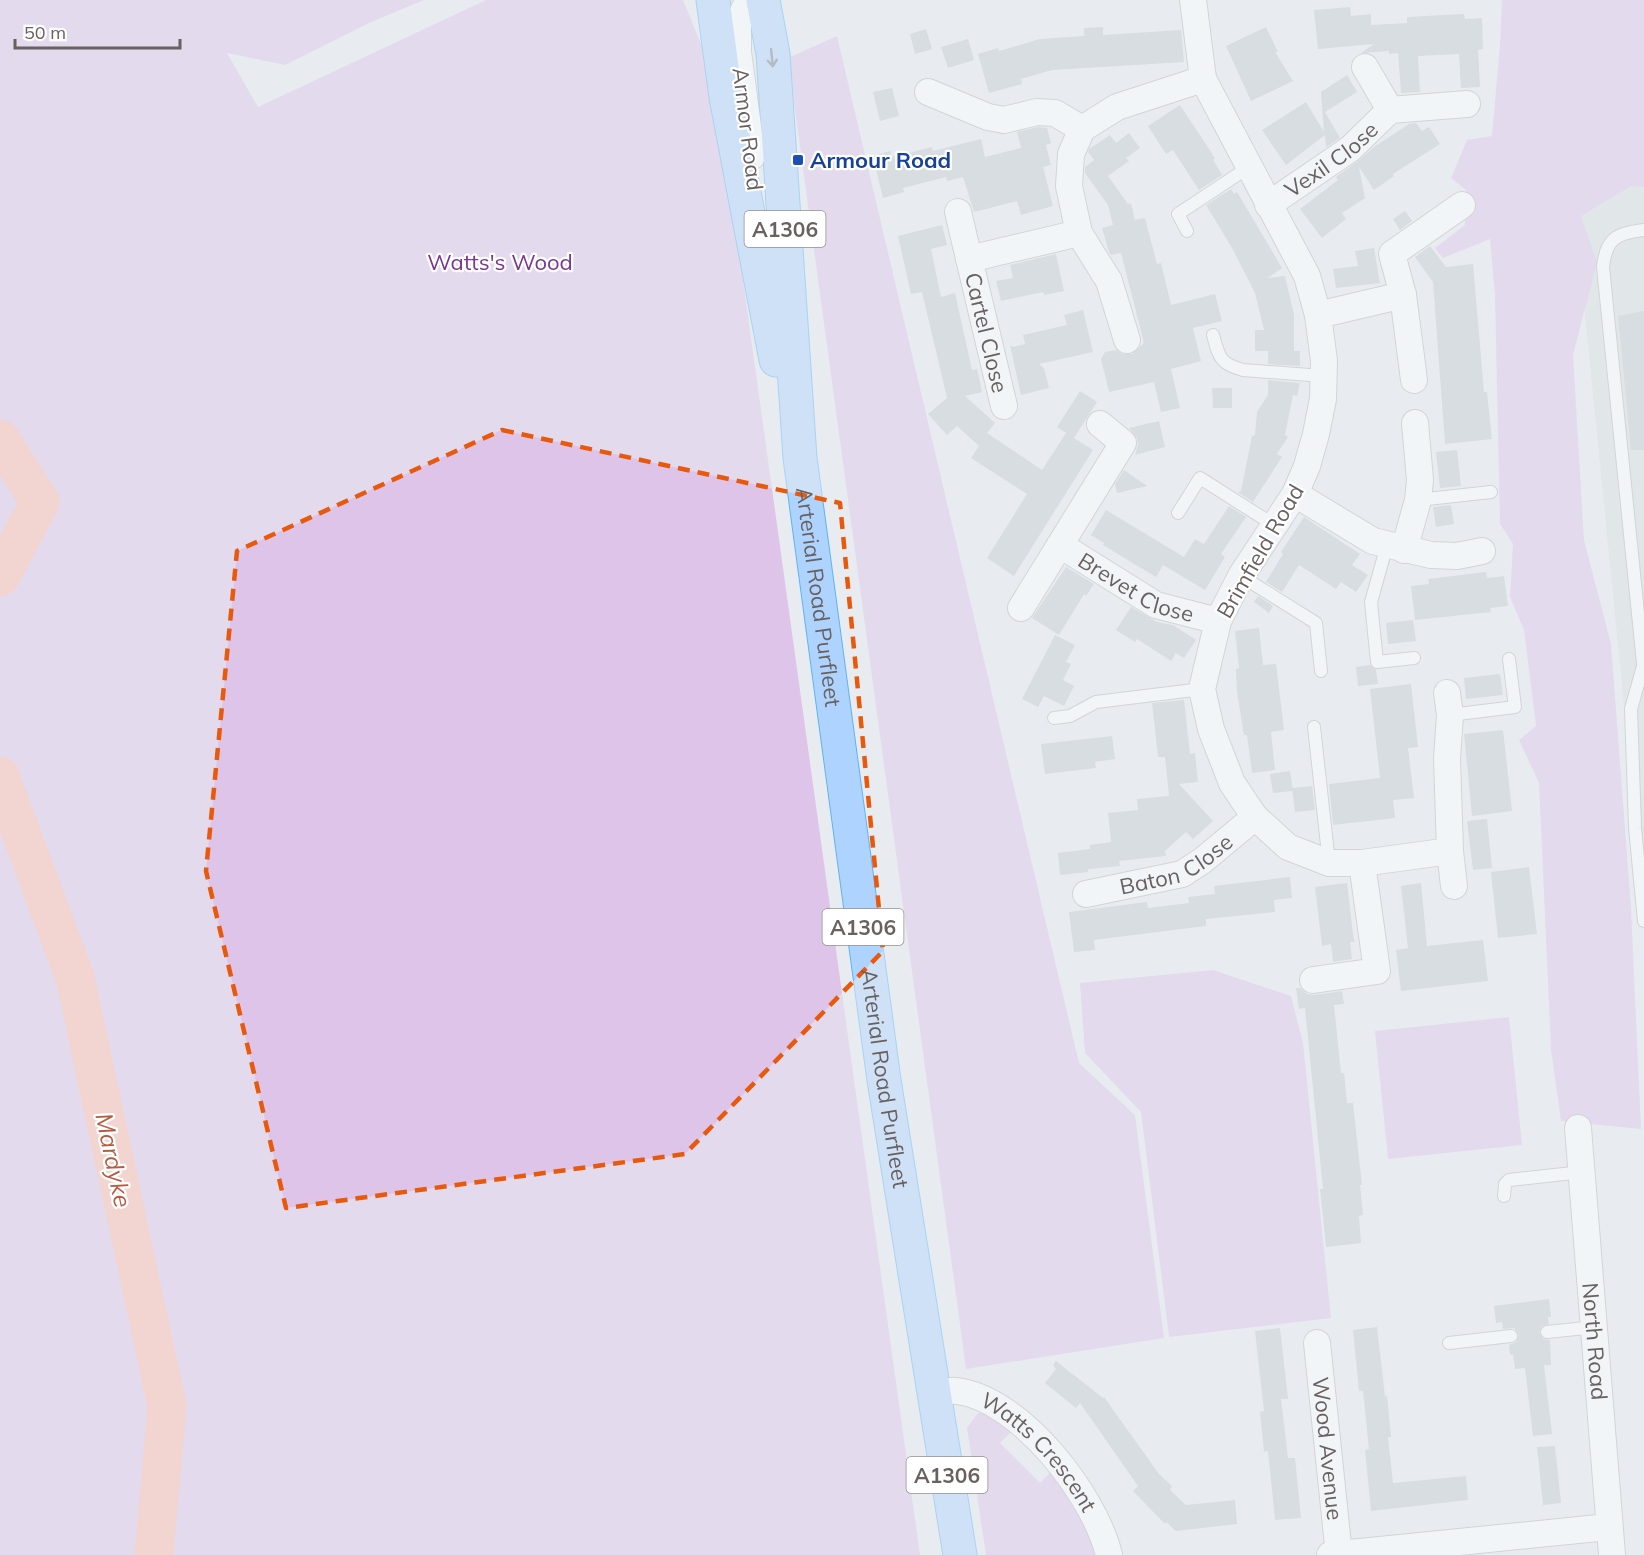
<svg xmlns="http://www.w3.org/2000/svg" width="1644" height="1555" font-family="Mulish,sans-serif">
<style>
.industrial{fill:#dadde0}
.green{fill:#dec4e9}
.lines{fill:none;stroke-linecap:round;stroke-linejoin:round}
.river{stroke:#ffb6aa;stroke-width:39}
.building{fill:#c4c9cc}
.service-casing{stroke:#bab5b3;stroke-width:14}
.minor-casing{stroke:#bab5b3;stroke-width:28}
.primary-casing{stroke:#5cb3f5;stroke-width:35}
.service{stroke:#fff;stroke-width:12}
.minor{stroke:#fff;stroke-width:26}
.primary{stroke:#afd3ff;stroke-width:33}
.oneway{stroke:#7a7e87}
.marked{fill:none;stroke:#e8590c;stroke-width:4.5;stroke-dasharray:12 8;stroke-linejoin:round}
.transit-dot{fill:#1a4fb4;stroke:#fff;stroke-width:2}
.labels{text-anchor:middle;dominant-baseline:central;stroke-width:4.5;stroke-linejoin:round;paint-order:stroke}
.shield{fill:#fff;stroke:#95908f;stroke-width:1.5}
.shield-label{font-size:21px;font-weight:bold;fill:#68615f}
.street-label{font-size:22px;fill:#68615f;stroke:#fff}
.transit-label{font-size:22px;font-weight:bold;fill:#164399;stroke:#fff;text-anchor:start}
.park-label{font-size:22px;fill:#7a3690;stroke:#fff}
.water-label{font-size:24px;font-style:italic;fill:#b65c42;stroke:#fff}
</style>
<rect width="100%" height="100%" fill="#e8ecf1"/>
<path class="industrial" d="M1644,179v726l-70,-701z"/>
<path class="green" d="M0,0h424l-55,23 -84,42 -58,-12 31,54 228,-107h197l32,78 205,1477h-920z
M1502,0h142v187l-13,-1 -50,30 16,46 -24,93 11,185 27,104 20,264 10,221 -80,-8 -10,-71 -12,-267 -20,-43 17,-14 -12,-96 -14,-33 3,-53 -13,-20 -5,-228 -5,-57 -47,19 -8,-10 30,-23 1,-35 -15,-12 16,-38 25,-4 8,-91z
M837,36l242,1027 56,52 29,223 -198,31 -178,-1311z
M1213,970l78,26 12,47 28,275 -162,19 -28,-225 -56,-59 -5,-70z
M1509,1017l13,128 -134,14 -13,-128z
M978,1413l12,1 23,16 -13,13 40,40 18,-18 44,90h-116l-19,-127z"/>
<g class="lines">
<path class="river" d="M0,439l40,63 -40,75
M0,776l75,202 92,428 -13,149"/>
</g>
<path class="building" d="M1350,7l1,9 20,-2v11l36,-2v-6l57,-3 1,5 17,-1 1,31 -5,1 2,37 -19,1 -2,-34 -41,2 2,36 -19,1 -3,-40 -9,1v-3l-28,2 13,-9 -56,5 -4,-39z
M1103,27v8l78,-5 3,32 -132,8 -31,9 1,5 -33,9 -11,-39 20,-6 1,3 41,-12 44,-3v-8z
M1266,27l12,25h-3l18,29 -42,20 -25,-55z
M926,29l6,20 -17,5 -5,-20z
M968,39l6,21 -26,8 -7,-21z
M1347,75l10,17 -32,20 15,26 -14,9 -1,-12 -39,30 -24,-35 44,-28 18,30 -3,-40z
M892,88l7,28 -19,5 -7,-29z
M1180,105l35,53 -2,2 9,15 -23,15 -26,-40 -7,4 -18,-28z
M1416,123l6,8 7,-4 11,17 -47,30 1,2 -20,14 -15,-23 6,31 -23,15 4,6 -24,19 -22,-29 38,-29 -2,-3 22,-16 16,-14 35,-23z
M1038,127l9,1 4,15 -5,2 5,20 -8,2 10,39 -32,9 -4,-14 -43,11 -11,-35 -16,4 -1,-4 -43,11 1,4 -21,6 -10,-42 17,-5 2,6 40,-10 1,4 48,-12 4,18 36,-9 -4,-16z
M1129,133l11,15 -14,10 3,3 -21,15 20,28 3,-1 4,17 10,-2 12,46 4,-1 10,42 44,-11 7,27 -29,7 8,33 -30,8 9,39 -19,4 -7,-30 -45,10 -8,-33 4,-7 11,-2 7,4h9l12,-11 -23,-90 -10,2 -2,-3 -7,-24 11,-3 -5,-20 -23,-32v-6l9,-7 -6,-8 1,-3 21,-14 6,8z
M1231,189l3,5 3,-2 45,76 -14,10 17,-2 9,39v36h6v15l-32,-2v-13h-13v-21h9l-9,-37 -23,-45 -26,-43z
M1405,211l7,10 -12,9 -7,-11z
M942,225l5,20 -16,4 10,48 14,-4 17,77 5,-1 5,23 -17,4 30,27 -8,10 55,37 24,-37 27,17 -79,126 -27,-18 40,-64 -56,-36 8,-12 -22,-20 -10,9 -19,-21 19,-16 -25,-106 -11,2 -13,-58z
M1430,246l16,21 27,-3 11,128h3l5,47 -47,5 -12,-162 -18,-25z
M1374,248l6,35 -44,5 -3,-19 25,-3 -3,-15z
M1056,254l8,37 -20,4 -1,-3 -42,9 -5,-20 17,-3 -3,-13z
M1083,310l10,42 -54,12 5,4 5,20 -28,7 -11,-50 3,2 12,-3 -2,-9 44,-10 -3,-10z
M1644,311v139h-13l-13,-134z
M1268,380l32,3 -3,13 -4,-1 -8,40 3,2 -11,17 5,3 -29,45 -15,-10 3,-1 11,-55 3,-1 2,-23 11,-17z
M1212,388h20v20h-19z
M1080,391l17,11 -23,36 -17,-11z
M1159,421l6,26 -30,8 3,-10 -1,-7 -8,-10z
M1457,450l4,36 -21,2 -4,-36z
M1124,470l23,16 -30,7 -2,-9z
M1451,505l3,19 -18,3 -3,-20z
M1229,506l17,11 -25,37 4,3 -20,33 -42,-25 -7,12 -53,-32 1,-2 -13,-8 15,-25 78,47 11,-18 9,5z
M1304,517l56,37 -8,11 16,10 -12,17 -15,-10 -5,7 -37,-24 -17,27 -16,-10 17,-28 -2,-2z
M1066,567l28,17 -8,12 -2,-2 -25,41 -27,-17z
M1486,572l1,6 17,-2 4,30 -18,2 1,4 -76,8 -4,-34 18,-2 -1,-5z
M1258,596l15,10 -4,7 -15,-11z
M1131,607l26,15 16,3 23,15 -12,18 -8,-5 -5,8 -34,-22 -2,3 -19,-12z
M1413,620l3,21 -28,3 -2,-21z
M1259,628l4,37 13,-1 8,66 -13,2 4,38 -23,3 -5,-38h-3l-7,-43 -1,-23 3,-1 -4,-37z
M1055,635l20,10 -9,17 5,2 -8,16 11,6 -10,20 -20,-10 -6,11 -16,-8z
M1370,665l6,5 2,14 -20,2 -2,-19z
M1500,674l3,21 -37,4 -2,-21z
M1411,684l7,63 -10,1 6,50 -21,2 2,18 -62,7 -4,-41 51,-6 -10,-89z
M1184,700l6,54 5,-1 3,29 -19,2 34,37 -20,18 -7,-7 -21,19 1,5 -47,5 1,5 -32,3v3l-28,3 -2,-22 32,-4v-4l21,-3 -3,-29 30,-3 -1,-11 32,-3 -4,-39h-7l-6,-54z
M1503,730l9,81 -40,5 -8,-82z
M1112,736l3,23 -20,3 1,6 -51,6 -4,-30z
M1290,771l3,20 -20,2 -3,-19z
M1312,786l3,24 -20,2 -3,-24z
M1487,819l5,49 -19,2 -6,-49z
M1529,867l8,67 -39,4 -7,-66z
M1290,877l2,21 -18,2 1,12 -69,7v7l-112,14 1,10 -21,2 -5,-40 78,-10 1,6 41,-5 -1,-6 27,-3 -1,-8z
M1347,883l7,59h-4l2,17 -19,3 -2,-18 -9,2 -7,-59z
M1421,883l6,63 56,-6 5,41 -87,10 -5,-41 12,-2 -7,-62z
M1296,988h4l7,6 7,1 28,-4 2,13 -10,1 7,68h3l3,30h6l9,82h-2l3,30 -4,1 2,27 -35,4 -6,-58h3l-18,-181 -6,1z
M1549,1299l2,18h-3l1,7 -7,2 -3,6 4,7 7,1 1,25h-7l8,69 -19,2 -8,-68 -10,1 -2,-15 -3,1 -1,-10 7,-3 3,-7 -5,-7 -11,1 -1,-7 -6,1 -2,-17z
M1377,1327l8,70 2,-1 4,41h-3l5,46 73,-7 2,24 -97,11 -6,-61 4,-1 -6,-58h-4l-6,-61z
M1280,1328l8,71h-7l7,59h7l6,60 -26,2 -7,-69 -4,1 -4,-40 4,-1 -9,-80z
M1056,1361l47,37 1,-1 55,77 13,12 -2,4 16,15 49,-5 2,24 -61,7 -10,-9 -1,2 -32,-33 5,-5 -58,-83 -4,5 -31,-25 11,-14 -3,-4z
M1555,1446l6,57 -18,2 -6,-58z"/>
<g class="lines">
<defs>
<path id="service" d="M1187,231l-9,-17 71,-47
M1213,335c6,22 7,29 30,35l80,6
M1418,500l73,-8
M1178,513l22,-35 74,47
M1387,545l-16,57 6,60 37,-4
M1241,576l75,47 5,48
M1643,663l-40,-396c3,-29 14,-34 41,-37
M1644,663l-13,46 4,119 9,93
M1450,715l65,-8 -6,-48
M1054,718l16,-2 26,-14 106,-13
M1314,727l15,136
M1504,1196l1,-12 4,-4 73,-8
M1547,1332l48,-5
M1449,1343l62,-7"/>
<g id="minor">
<path d="M1193,0l10,79 104,197 11,39 6,46 -1,38 -7,35 -9,32 -12,28 -54,82 -23,45 -16,68 9,40 21,54 12,18 11,16 33,30 41,16h33l88,-12 -3,-92 3,-44 -3,-22"/>
<path d="M1365,67l25,43"/>
<path d="M928,92l60,25 16,3 33,-8 18,1 27,16"/>
<path d="M752,156l-14,-104v-27l6,-16 13,-9"/>
<path id="s1" d="M1268,205l82,-56 40,-39 77,-6"/>
<path id="s2" d="M958,212l46,194"/>
<path d="M969,259l110,-26"/>
<path d="M1318,315l85,-20"/>
<path d="M1127,340l-18,-59 -30,-48 -10,-47 2,-32 11,-25 35,-22 86,-28"/>
<path d="M1414,380l-11,-85 -11,-41 70,-49"/>
<path d="M1295,494l78,47 58,14 26,1 25,-5"/>
<path id="s3" d="M1060,545l96,60 62,16"/>
<path d="M1404,550l14,-50 2,-20 -5,-57"/>
<path d="M1021,608l102,-165 -23,-19"/>
<path d="M1450,851l4,35"/>
<path id="s4" d="M1086,894l96,-20 20,-13 53,-44"/>
<path d="M1313,980l64,-9 -15,-108"/>
<path id="s5" d="M1578,1128l34,427"/>
<path id="s6" d="M1317,1343l22,212"/>
<path id="s7" d="M934,1395c7,-2 16,-5 23,-4 64,8 138,105 152,164"/>
<path d="M1330,1555l278,-28"/>
</g>
<g id="primary">
<path d="M713,0l13,97 50,263"/>
<path id="s8" d="M763,0l10,54 27,404 84,622 76,475"/>
</g>
</defs>
<use href="#service" class="service-casing"/>
<use href="#minor" class="minor-casing"/>
<use href="#primary" class="primary-casing"/>
<use href="#service" class="service"/>
<use href="#minor" class="minor"/>
<use href="#primary" class="primary"/>
</g>
<defs><path id="oneway-shaft" d="M-6 0H5M1.5-3L5.5 0L1.5 3" fill="none" stroke-width="1.6" stroke-linecap="round" stroke-linejoin="round" transform="scale(1.5)"/></defs>
<use class="oneway" href="#oneway-shaft" transform="translate(772 58) rotate(84)"/>
<path d="M0 0H1644V1555H0ZM502,430l338,73 43,448 -198,203 -399,54 -80,-337 31,-320z" fill="#e8ecf1" fill-opacity=".55" fill-rule="evenodd"/>
<path class="marked" d="M502,430l338,73 43,448 -198,203 -399,54 -80,-337 31,-320z"/>
<rect class="transit-dot" x="792" y="154" width="12" height="12" rx="3"/>
<g class="labels">
<g class="shield">
<rect x="744.5" y="211" width="81" height="36" rx="4.5"/>
<rect x="822.5" y="909" width="81" height="36" rx="4.5"/>
<rect x="906.5" y="1457" width="81" height="36" rx="4.5"/>
</g>
<g class="shield-label">
<text x="785" y="229">A1306</text>
<text x="863" y="927">A1306</text>
<text x="947" y="1475">A1306</text>
</g>
<g class="street-label">
<text transform="translate(748 129) rotate(83)">Armor Road</text>
<text stroke="none"><textPath href="#s1" startOffset="78">Vexil Close</textPath></text>
<text stroke="none"><textPath href="#s2" startOffset="124">Cartel Close</textPath></text>
<text transform="translate(1260 551) rotate(-60)">Brimfield Road</text>
<text stroke="none"><textPath href="#s3" startOffset="88">Brevet Close</textPath></text>
<text stroke="none"><textPath href="#s8" startOffset="600">Arterial Road Purfleet</textPath></text>
<text stroke="none"><textPath href="#s4" startOffset="96">Baton Close</textPath></text>
<text stroke="none"><textPath href="#s8" startOffset="1086">Arterial Road Purfleet</textPath></text>
<text stroke="none"><textPath href="#s5" startOffset="214">North Road</textPath></text>
<text stroke="none"><textPath href="#s6" startOffset="106">Wood Avenue</textPath></text>
<text stroke="none"><textPath href="#s7" startOffset="129">Watts Crescent</textPath></text>
</g>
<g class="transit-label">
<text x="810" y="160">Armour Road</text>
</g>
<g class="park-label">
<text x="500" y="262">Watts's Wood</text>
</g>
<g class="water-label">
<text transform="translate(114 1160) rotate(78)">Mardyke</text>
</g>
</g>
<path d="M15 39v9h165v-9" fill="none" stroke="#68615f" stroke-width="3"/>
<text x="24" y="39" font-size="18" fill="#68615f" stroke="#ffffff" stroke-width="4.5" paint-order="stroke">50 m</text>
</svg>
